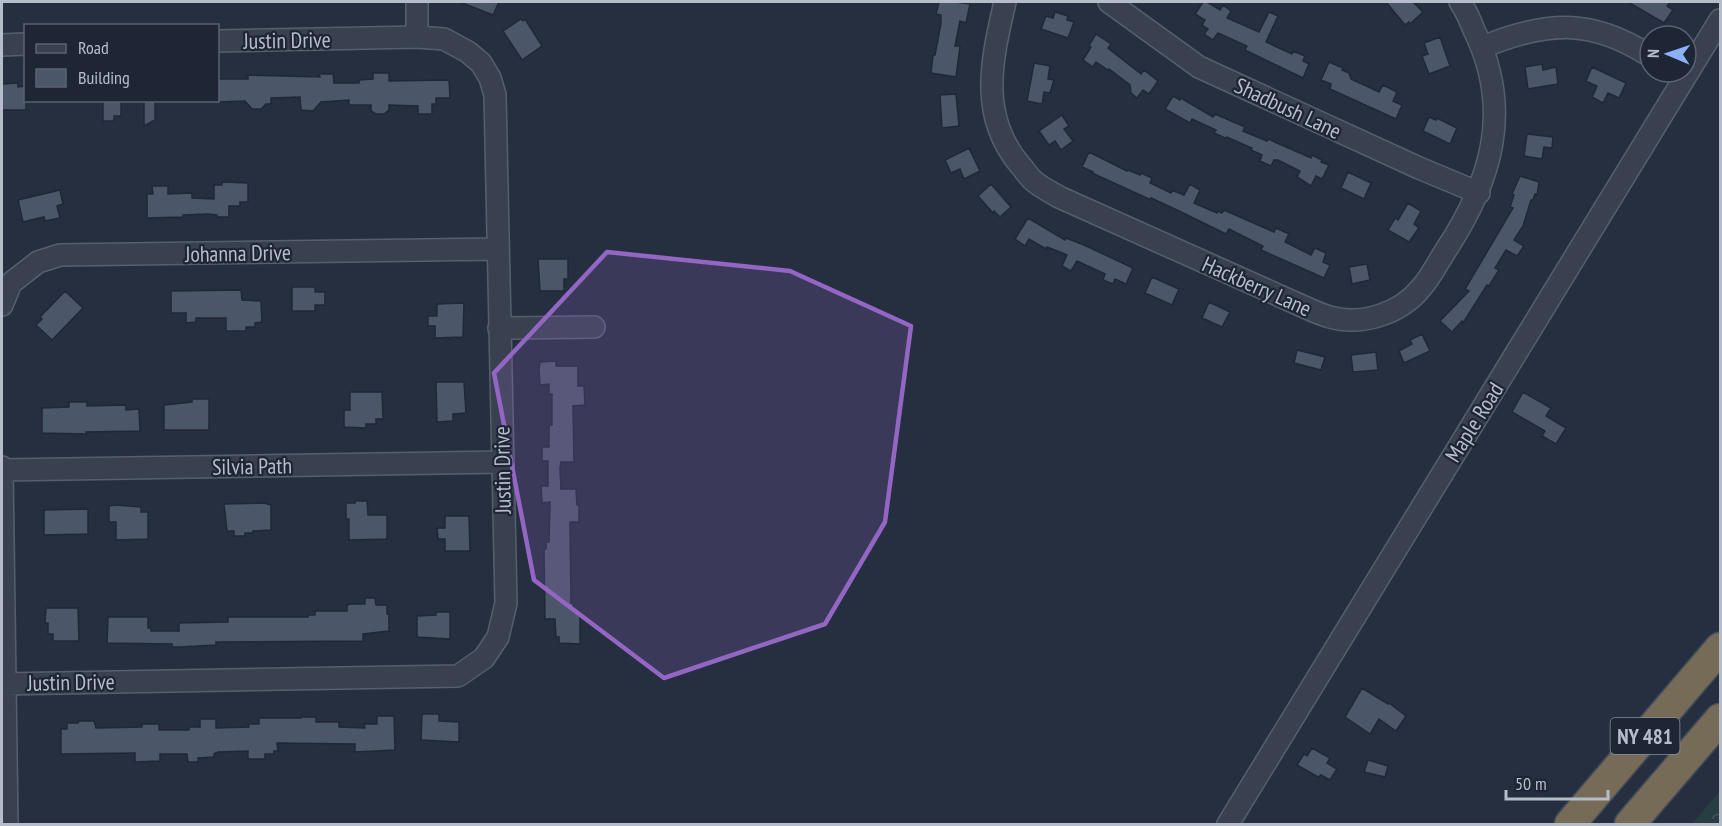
<svg xmlns="http://www.w3.org/2000/svg" width="1722" height="826" font-family="'PT Sans Narrow',sans-serif">
<style>
.park{fill:url(#park-crowns)}
.building{fill:#4b5669;stroke:#202837;stroke-width:1.5}
.lines{fill:none;stroke-linecap:round;stroke-linejoin:round}
.minor-casing{stroke:#575f6d;stroke-width:24}
.highway-casing{stroke:#444c5a;stroke-width:33}
.minor{stroke:#394150;stroke-width:21}
.highway{stroke:#766b56;stroke-width:30}
.marked{fill:#9366c3;fill-opacity:0.2;stroke:#9366c3;stroke-width:4.5;stroke-linejoin:round}
.labels{text-anchor:middle;dominant-baseline:central;stroke-width:4.5;stroke-linejoin:round;paint-order:stroke}
.shield{fill:#1e2635;stroke:#88909d;stroke-width:1.5}
.shield-label{font-size:21px;font-weight:bold;fill:#b6bdca}
.street-label{font-size:22px;fill:#b6bdca;stroke:#1e2635}
</style>
<defs>
<pattern id="park-crowns" width="20" height="18" patternUnits="userSpaceOnUse" patternTransform="scale(1.5)"><rect width="20" height="18" fill="#273d41"/><path d="M2 6a3 3 0 1 1 6 0M12 15a3 3 0 1 1 6 0" fill="none" stroke="#44575b"/></pattern>
</defs>
<rect width="100%" height="100%" fill="#252f40"/>
<path class="park" d="M1720,791v33h-28z"/>
<path class="building" d="M460,2h39l-6,13z
M939,2h17l14,2 -4,19 -6,-2 -5,25h5l-4,31 -25,-4 2,-18h2l6,-32v-8l-5,-1z
M1203,2h4l13,8 3,-5 8,6 -4,7 32,14 10,-20 9,4 -12,26 26,12 1,-3 12,5 -2,5 6,3 -6,14 -58,-28 2,-4 -29,-13 -5,7 -9,-6 4,-5 -6,-4 3,-5 -10,-6z
M1386,2h27l10,10 -13,12 -1,-2 -4,3z
M1628,2h42l-3,4 6,4 -9,13z
M1055,12l13,4 -1,4 7,2 -6,16 -27,-9 5,-13 7,2z
M521,19l2,2 2,-2 17,27 -20,14 -19,-29z
M1096,34l15,10 -3,4 33,26 3,-4 14,11 -9,13 -6,-4 -6,8 -6,-5 -1,-8 -21,-16 -1,1 -12,-8 -3,5 -10,-7 8,-13 -2,-2z
M1440,37l10,29 -21,8 -7,-18 6,-2 -4,-11z
M1329,62l14,6 -1,2 7,3 2,6 28,13 4,-7 14,7 -4,9 9,4 -6,14 -66,-30 1,-5 -10,-4z
M1034,63l16,3 -2,13 6,1 -4,13 -6,-1 -2,12 -15,-3z
M1542,64l1,6 13,-3 2,17 -30,5 -3,-22z
M1592,67l34,16 -7,15 -11,-5 -5,10 -11,-6 5,-11 -11,-5z
M373,73h16v8l60,-1 1,18h-14v6h-4v10h-14v-8l-29,-1v5l-5,4h-8l-5,-3v-6h-22v-5l-28,2 -8,9 -12,-1 -1,-13 -29,1v6h-5l-5,5h-9l-7,-8 -27,1v-23h30v-4l72,2 -1,-3h14l1,9h25v-3l14,-1z
M18,83v4l8,-1v24h-24v-26z
M956,94l3,32 -17,2 -2,-33z
M1173,96l7,4 1,-2 32,19 2,-3 30,13 -2,4 24,10 1,-2 43,19 1,-3 10,5 -1,2 8,3 -7,14 -6,-3 -5,10 -14,-9 3,-6 -22,-11h-4l-3,6 -11,-5 2,-6 -11,-5 1,-2 -25,-11 -2,1 -11,-5 2,-3 -24,-11 -2,4 -25,-14z
M103,100h18v16h-7v5h-11z
M144,100h11v20l-11,6z
M1062,115l7,11 -5,3 9,12 -12,9 -6,-9 -6,4 -10,-14z
M1429,117l7,3 1,-2 20,10 -7,16 -27,-13z
M1527,134l26,3 -1,11 -8,-1 -2,12 -18,-3z
M969,148l11,23 -16,8 -4,-10 -9,4 -6,-13z
M1089,152l38,19 1,-1 12,5 1,-2 11,5 -2,5 21,10 1,-3 12,5 6,-11 10,6 -6,13 23,10 1,-2 4,2 2,-3 50,22 2,-4 13,6 -4,8 26,13 4,-7 11,5 -3,9 7,3 -6,13 -63,-28 2,-4 -34,-17 -3,5 -49,-24 -26,-12v2l-59,-27 1,-1 -11,-5z
M1348,172l23,11 -7,16 -23,-11z
M1520,176l19,6 -2,13 -2,-1 -2,6h-2l-8,26 -9,14 10,6 -7,10 -11,-6 -11,18 4,2 -10,16 -2,-1 -24,38 -1,-2 -10,11 -12,-11 29,-30 -4,-2 48,-81 -3,-1 4,-12 -2,-1z
M222,182l26,1v19h-8v4h-11v11h-12v-2l-10,-1 -24,1v2l-36,1v-24h6l-1,-8h16v8l24,-1v5l22,1v-14h8z
M991,184l20,23 -11,10 -6,-6 -1,2 -15,-17z
M60,190l3,14 -6,2 3,12 -15,3 -1,-4 -21,5 -5,-22z
M1408,203l13,8 -7,13 5,4 -10,14 -21,-12 7,-12 3,2z
M1028,218l37,22 1,-2 18,7 49,23 -7,16 -11,-5 -2,5 -10,-4 2,-6 -28,-13 -6,10 -9,-5 5,-11 -20,-8 -1,2 -17,-10 -4,7 -10,-7z
M538,259h30v20h-4v12h-24z
M1367,264l3,16 -18,4 -3,-17z
M1152,277l27,12 -7,16 -27,-12z
M292,287h23v5h10v13h-10v6h-23z
M241,290l1,10 19,1 1,21 -7,1v4h-9v4h-20v-13h-30v4l-10,1v-10h-15v-22z
M65,291l18,17 -31,32 -16,-15 6,-6 -2,-2z
M1209,302l21,10 -8,15 -20,-9z
M464,303l-1,34 -28,1v-12h-7v-10h9v-12z
M1422,334l8,17 -26,12 -5,-12 13,-7 -2,-4z
M1297,350l28,7 -4,13 -27,-7z
M1376,352l2,18 -25,2 -2,-17z
M556,361v5h22v20h6l1,19 -12,1 1,56h-13l-1,6 1,21h15l1,16h2v17h-9l1,81h2l1,7h6v34l-21,-1v-6h-3l-1,-18h-10l-1,-70h2v-7h3l1,-40 -8,1 -1,-17h7v-25h-6v-14h7v-22h3v-31h-3v-10l-9,1 -1,-16 1,-7z
M436,382h28l2,31 -13,1v7l-16,1z
M350,392h32l1,27h-7v5h-10v4l-22,-1v-17h6z
M1523,392l28,16 -5,8 20,12 -10,16 -14,-8 3,-5 -33,-19z
M192,399h17v31h-45v-25l28,-3z
M69,402h18v4l39,-1v5l13,-1 1,22 -54,1v2l-44,-1v-25l27,-1z
M355,501h12l1,14h19v24l-38,1v-21h-3v-16h9z
M264,503l7,2v25l-18,1v2h-8v3h-11v-5h-7l-3,-27z
M116,505l25,2v5h7v27l-32,1v-18h-7v-16z
M88,509v25l-44,1v-25z
M445,516h24l1,35h-25v-12h-7l-1,-11h8z
M365,598h10l1,7h11v9h2v17l-26,3v7l-147,1v3l-36,2h-8v-3l-65,-1 1,-26h40v11h3v3h28v-8l49,-1v-5h80v-2h7v-4h32v-5l3,-2h15z
M46,608h32l1,33h-26v-7h-5v-11h-3z
M436,612h14v27l-33,-2v-21l19,-1z
M1362,688l26,16 1,-1 17,13 -10,15 -17,-12 -9,15 -25,-17z
M422,714h17v7l20,1v20l-38,-2z
M377,716h17l1,34 -40,2v-8l-78,-1 1,8h-4v3h-9v5h-17v-8l-30,1 -4,2v3l-16,1v4h-10l-1,-8h-27v7l-25,1v-9l-74,1v-25h6v-6h11l1,-2h15l2,7 46,-1v-3h17v6h30v-3h11v-8h16v9l33,-1 -1,-3h11v-6h42v-1h15v5h23v5l26,1 -1,-4h13z
M1312,748l18,10 -3,5 10,6 -7,11 -9,-5 -3,2 -21,-12 7,-11 3,2z
M1368,760l20,6 -3,11 -21,-5z"/>
<g class="lines">
<defs>
<path id="minor" d="M417,2v35
M1005,2c-13,57 -27,113 15,163 5,5 9,13 15,17 7,6 16,10 24,15l241,108c9,4 19,9 30,12 31,9 70,-3 91,-29 10,-11 17,-26 25,-38 46,-70 67,-141 28,-220 -4,-10 -8,-20 -14,-28
M1109,2l90,65 220,101 60,25
M2,45l24,-1
M1483,47c63,-26 108,-29 167,9
M2,305l9,-22 27,-21 22,-7 438,-6
M499,328l95,-1
M2,467l5,357
M2,470l500,-8
M2,684l456,-8 26,-18 14,-21 8,-34 -11,-508 -5,-17 -9,-15 -13,-11 -24,-13 -27,-2 -199,4
M1228,824l492,-804"/>
<path id="highway" d="M1570,824l150,-176
M1630,824l90,-105"/>
</defs>
<use href="#minor" class="minor-casing"/>
<use href="#highway" class="highway-casing"/>
<use href="#minor" class="minor"/>
<use href="#highway" class="highway"/>
</g>
<path class="marked" d="M607,252l183,19 121,55 -26,196 -60,102 -161,54 -130,-98 -40,-207z"/>
<g class="labels">
<rect class="shield" x="1610.5" y="718" width="69" height="36" rx="4.5"/>
<g class="shield-label">
<text x="1645" y="736">NY 481</text>
</g>
<g class="street-label">
<text transform="translate(287 40) rotate(-1)">Justin Drive</text>
<text transform="translate(1288 108) rotate(25)">Shadbush Lane</text>
<text transform="translate(238 253) rotate(-1)">Johanna Drive</text>
<text transform="translate(1257 286) rotate(24)">Hackberry Lane</text>
<text transform="translate(1474 422) rotate(-58)">Maple Road</text>
<text transform="translate(252 466) rotate(-1)">Silvia Path</text>
<text transform="translate(502 470) rotate(-91)">Justin Drive</text>
<text transform="translate(71 682) rotate(-1)">Justin Drive</text>
</g>
</g>
<rect width="1722" height="826" fill="none" stroke="#b6bdca" stroke-width="6"/>
<rect x="24" y="24" width="195" height="78" fill="#1e2635" stroke="#5b6271" stroke-width="1.5"/>
<rect x="36" y="44" width="30" height="9" fill="#394150" stroke="#5b6271" stroke-width="1.5"/>
<text x="78" y="54" font-size="18" fill="#b6bdca">Road</text>
<rect x="36" y="69" width="30" height="18" fill="#4b5669" stroke="#5b6271" stroke-width="1.5"/>
<text x="78" y="84" font-size="18" fill="#b6bdca">Building</text>
<g transform="translate(1668 54) rotate(272)"><circle r="28" fill="#1e2635" stroke="#5b6271" stroke-width="1.5"/>
<path d="M0-4.5L10 22L0 15L-10 22Z" fill="#8cb1f9"/>
<text y="-9" font-size="16" font-weight="bold" text-anchor="middle" fill="#b6bdca">N</text>
</g>
<path d="M1506 790v9h102v-9" fill="none" stroke="#b6bdca" stroke-width="3"/>
<text x="1515" y="790" font-size="18" fill="#b6bdca" stroke="#1e2635" stroke-width="4.5" paint-order="stroke">50 m</text>
</svg>
